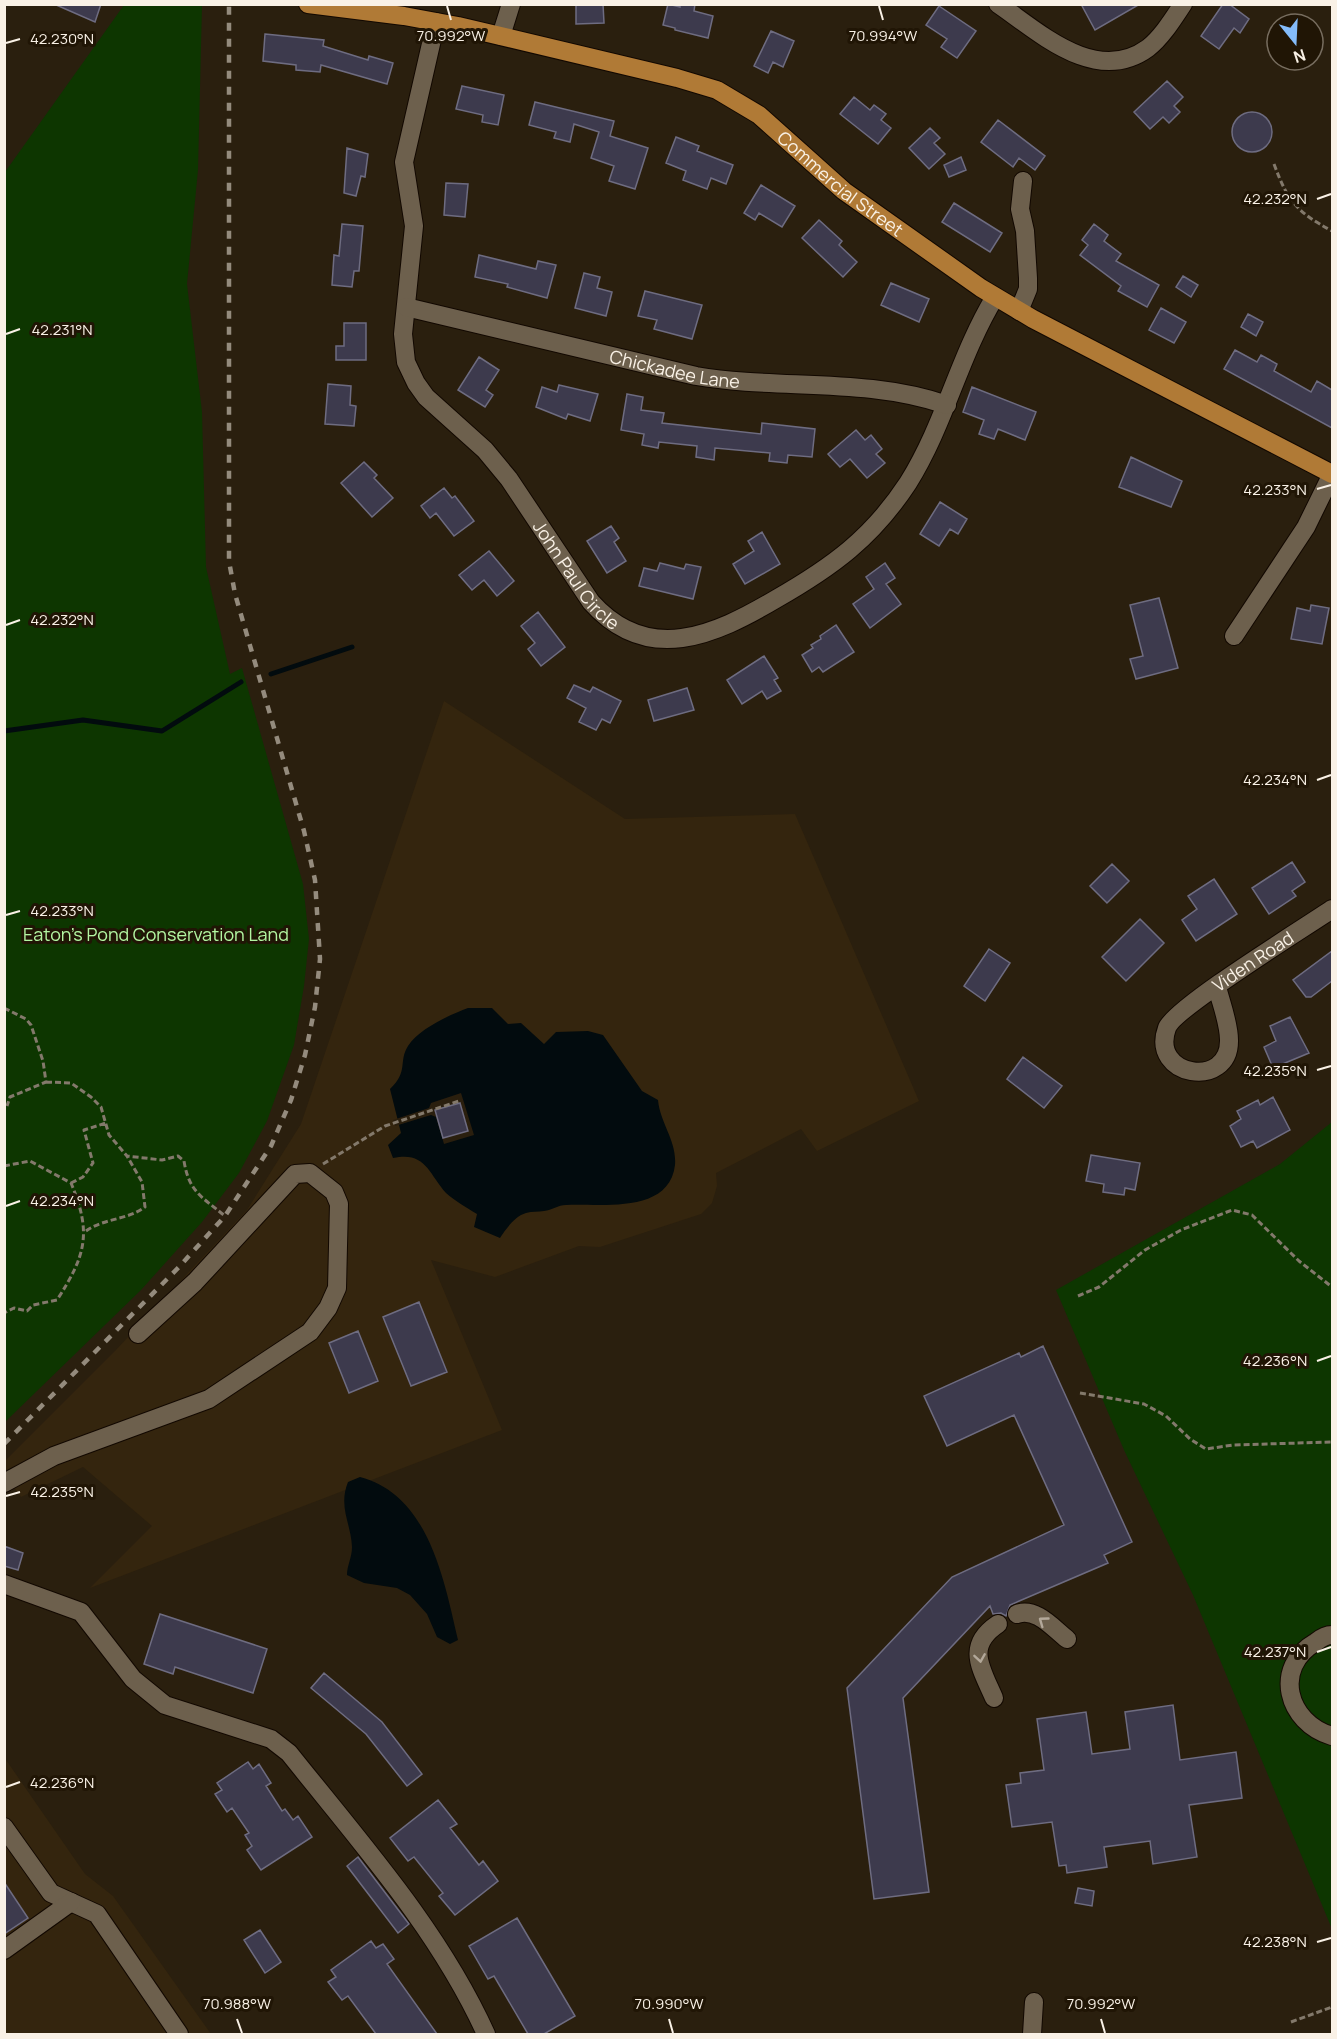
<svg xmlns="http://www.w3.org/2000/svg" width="1337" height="2039" font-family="Manrope,sans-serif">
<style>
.built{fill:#34250e}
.green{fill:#0d3600}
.water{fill:#020b0e}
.pier{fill:#2a1f0e}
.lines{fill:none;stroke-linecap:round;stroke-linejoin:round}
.stream{stroke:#020b0e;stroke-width:5}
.building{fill:#3d3a4d;stroke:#6e6c81;stroke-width:1.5}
.minor-casing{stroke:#120800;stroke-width:20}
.major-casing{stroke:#120800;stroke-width:20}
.path{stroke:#83796b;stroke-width:3;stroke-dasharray:6 3;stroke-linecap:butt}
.minor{stroke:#6d604d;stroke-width:18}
.major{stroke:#b07a36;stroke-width:18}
.rail{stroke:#948b7d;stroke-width:4.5;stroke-dasharray:8 8;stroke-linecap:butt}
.oneway{stroke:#b3a89a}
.ticks{fill:none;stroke:#f9f1e6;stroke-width:2}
.labels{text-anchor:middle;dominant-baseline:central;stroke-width:6;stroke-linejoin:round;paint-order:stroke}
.street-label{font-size:18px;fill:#f9f1e6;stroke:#201505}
.park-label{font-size:18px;fill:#b3f6a2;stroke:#201505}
.ticks-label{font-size:15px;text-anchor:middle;fill:#f9f1e6;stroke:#201505;stroke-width:6;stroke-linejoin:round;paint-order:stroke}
</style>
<rect width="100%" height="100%" fill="#2a1f0e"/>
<path class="built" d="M444,701l181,118 170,-5 124,287 -102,50 -16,-22 -85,44 1,13 -5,17 -11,11 -101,33 -21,-1 -84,31 -64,-17 71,170 -412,158 62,-62 -69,-59 -62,30 -16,-22v-14l110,-110 132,-141 54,-86z
M4,1757l81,117 28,22 98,138h-206z"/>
<path class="green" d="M124,5h78l-4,165 -11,114 15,128 4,155 24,107 12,-6 61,216 6,55 -5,47 -10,59 -27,76 -28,52 -37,49 -61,68 -136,132v-1250z
M1332,1122v807l-139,-334 -69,-145 -68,-160 224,-126z"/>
<path class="water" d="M468,1008h24l16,16 13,-1 23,21 12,-12 32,-1 15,4 39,56 16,9c2,23 19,41 17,65 -6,50 -75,38 -109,40 -8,0 -14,5 -22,6 -6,1 -12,0 -18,2 -11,3 -20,16 -26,25l-26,-11 3,-13c-10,-6 -22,-13 -31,-21 -18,-21 -21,-42 -53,-35l-5,-13 13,-12 -11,-44c19,-18 8,-27 18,-43 11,-17 41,-31 60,-38z
M360,1477c69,18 84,103 98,163l-8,4 -13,-7 -10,-23 -17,-19 -13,-7 -33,-5 -17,-8c0,-10 5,-17 5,-28 -1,-24 -14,-40 -4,-65z"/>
<path class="pier" d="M461,1093l13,42 -30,9 -8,-27 -5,-2 -36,11 -2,-6 36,-12 2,-5z"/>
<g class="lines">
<path class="stream" d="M271,674l81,-27
M4,731l79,-11 79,11 79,-49"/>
</g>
<path class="building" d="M54,4h47l-6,18z
M576,4h27l1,19 -28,1z
M668,4l12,3v-3h15l-1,7 19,5 -5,22 -33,-8v-2l-12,-3z
M1081,4h59l-45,26z
M1223,4h6l20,15 -9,14 -6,-5 -15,21 -18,-13z
M939,6l37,25 -19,27 -16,-11 6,-8 -21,-14z
M771,31l23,10 -11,26 -10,-5 -5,11 -14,-7z
M265,34l59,6 -1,6 45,14 1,-4 24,7 -6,21 -66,-19 -1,7 -24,-2v-5l-33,-4z
M1167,81l16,16 -9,9 6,6 -11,11 -6,-6 -13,12 -16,-17z
M462,86l42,9 -6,30 -16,-3 1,-7 -27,-6z
M854,97l16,13 4,-5 12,9 -5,6 10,8 -13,16 -38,-30z
M535,102l79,19 -4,15 38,12 -13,41 -26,-8 5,-15 -23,-8 8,-26 -25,-8 -4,18 -16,-4 2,-6 -27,-7z
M1232 132a20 20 0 1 1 40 0a20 20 0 1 1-40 0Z
M998,120l47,36 -10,14 -16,-12 -6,9 -32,-25z
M930,128l10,10 -6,5 11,11 -16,15 -20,-21z
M676,137l23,9 -2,5 36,14 -7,19 -15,-6 -4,11 -24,-9 3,-9 -20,-8z
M347,148l21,6 -3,23 -4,-1 -5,20 -12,-3z
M961,157l5,13 -17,7 -5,-12z
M446,183l22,1 -3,33 -21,-2z
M761,185l34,21 -13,21 -23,-14 -4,7 -11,-7z
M954,203l48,30 -12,19 -48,-30z
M819,220l23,21 -3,4 18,17 -14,15 -41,-39z
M342,224l21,2 -4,45h-5l-2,16 -20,-2 2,-30 5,1z
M1094,224l14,11 -4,6 17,13 -5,7 43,24 -12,22 -29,-16 3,-5 -41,-31 8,-10 -6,-5z
M479,255l57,14 2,-8 18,4 -9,33 -40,-11 1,-3 -33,-7z
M584,273l16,4 -3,11 15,4 -6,24 -31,-8z
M1183,276l15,9 -7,12 -15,-10z
M891,283l38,16 -10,23 -38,-17z
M645,291l57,14 -10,34 -38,-10 3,-9 -19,-4z
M1161,308l25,14 -12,21 -25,-13z
M1248,314l15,8 -7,14 -15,-9z
M344,323h22v37h-30v-14h8z
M1235,350l22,12 4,-7 16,9 -3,7 37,21 6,-11 15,9v38l-108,-59z
M479,357l20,13 -13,20 7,5 -8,12 -27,-17z
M328,384l23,2 -1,19 6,1 -2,20 -29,-2z
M559,385l39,9 -8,27 -22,-7 -2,5 -30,-12 6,-20 15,5z
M972,387l64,25 -11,28 -27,-11 -4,10 -15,-5 5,-14 -21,-8z
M627,394l16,3 -2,13 23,3 -2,10 99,11 1,-11 53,6 -3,28 -24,-2 -1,8 -18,-2 1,-8 -55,-5 -1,12 -18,-3 1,-11 -38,-4 -1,6 -16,-3 2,-11 -23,-4z
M856,430l9,10 6,-5 11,14 -6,5 9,9 -18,15 -17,-19 -10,8 -12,-13z
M1131,457l51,24 -11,26 -52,-20z
M364,462l13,13 -3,3 19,20 -21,19 -31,-34z
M444,488l8,10 3,-2 19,25 -20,15 -18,-23 -6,5 -9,-12z
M940,502l27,17 -9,15 -8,-5 -11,17 -19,-12z
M611,526l8,12 -5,4 12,19 -19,12 -20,-32z
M762,532l18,32 -35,20 -12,-20 21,-13 -6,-10z
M489,551l25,30 -17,15 -13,-16 -12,10 -13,-15z
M660,563l24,6 2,-5 15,3 -8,32 -54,-13 5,-18 13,3z
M885,563l10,15 -9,6 15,20 -31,24 -17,-24 21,-15 -8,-12z
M1159,598l19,70 -42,11 -6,-20 13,-3 -13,-51z
M1311,605l18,3 -7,36 -31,-5 6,-31 13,3z
M538,612l27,35 -24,19 -13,-17 7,-6 -14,-17z
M836,625l18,27 -31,20 -4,-5 -7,5 -10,-17 11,-7 -2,-3 10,-6 -1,-3z
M764,656l14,22 -4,2 7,11 -14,8 -5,-8 -20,13 -15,-24z
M574,685l16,7 3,-5 28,14 -11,22 -8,-4 -6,11 -17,-8 7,-14 -19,-10z
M687,688l7,22 -40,11 -6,-21z
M1292,862l13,20 -13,9 4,5 -27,18 -17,-26z
M1112,864l17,17 -22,22 -17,-17z
M1214,879l23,35 -41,27 -14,-21 15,-11 -9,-13z
M1140,919l24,24 -38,38 -24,-24z
M989,949l21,14 -25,38 -21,-15z
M1332,951v30l-21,16h-5l-13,-17z
M1290,1017l19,36 -36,15 -9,-21 12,-6 -6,-15z
M1023,1057l39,29 -18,22 -37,-29z
M1273,1097l17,33 -33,18 -4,-7 -12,6 -11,-21 11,-7 -4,-8 21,-11 2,5z
M460,1103l8,28 -25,7 -8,-28z
M1091,1155l49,8 -5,27 -10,-2 -1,7 -21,-3 1,-8 -18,-3z
M419,1302l28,70 -36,14 -28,-69z
M358,1331l20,50 -29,12 -20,-50z
M1043,1346l89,196 -28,13 4,8 -98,42 -4,11 -5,-3 -8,1 -3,-8 -87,92 26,194 -55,7 -27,-211 105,-111 112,-52 -50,-110 -67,31 -23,-50 95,-43 2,4z
M4,1546l19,7 -5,17 -14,-4z
M160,1614l107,35 -14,44 -78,-26 -2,7 -29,-10z
M324,1673l58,49 40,52 -15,12 -41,-52 -55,-46z
M1173,1705l7,55 56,-8 6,46 -53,7 8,52 -44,7 -3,-23 -46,6 3,20 -40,6 -1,-8 -7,1 -7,-44 -40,5 -6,-42 15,-2 -1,-10 24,-3 -7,-51 49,-7 6,42 38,-5 -5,-37z
M248,1762l5,7 6,-5 12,19 -5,3 16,25 3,-2 8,11 5,-4 14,21 -51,33 -14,-20 5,-4 -7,-11 4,-2 -17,-25 -5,4 -12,-18 7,-4 -5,-7z
M438,1800l19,24 -7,4 29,37 4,-4 15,20 -43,34 -16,-19 4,-3 -29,-36 -6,4 -18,-23z
M358,1857l51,67 -11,9 -51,-67z
M4,1882l24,36 -24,16z
M1078,1888l16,3 -2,15 -17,-3z
M517,1918l58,98 -31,18h-16l-34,-58 -6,3 -19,-33z
M260,1930l21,32 -16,11 -21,-33z
M371,1941l5,7 7,-4 11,15 -7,5 50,70h-61l-28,-38 -6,4 -14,-18 8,-5 -5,-7z"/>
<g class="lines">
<defs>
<g id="minor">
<path d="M998,4c41,28 98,82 150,44 14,-11 25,-29 35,-44"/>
<path id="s1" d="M436,22l-32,140 10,64 -11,108 3,28 10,21 10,14 59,53 24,29 82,123c57,64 124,33 185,-3 56,-32 96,-61 132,-116 37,-59 51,-127 87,-186"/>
<path d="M501,36l10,-32"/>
<path id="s2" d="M406,307l290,69c82,14 170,1 251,29"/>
<path d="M1019,311l9,-22v-11l-3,-47 -5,-22 3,-28"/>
<path d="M1234,636l72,-109 26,-53"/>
<path id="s3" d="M1217,987c4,16 12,36 12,53 1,50 -80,37 -62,-12 7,-20 139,-101 165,-119"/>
<path d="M4,1483l50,-27 155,-57 101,-67 18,-24 9,-20 2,-84 -5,-12 -24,-19 -15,1 -100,108 -57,52"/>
<path d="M4,1584l77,28 52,67 32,26 106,34 18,14c71,89 150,177 197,281"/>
<path d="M1017,1614c19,-7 36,14 50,25"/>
<path d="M1332,1635c-6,0 -11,3 -16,7 -44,25 -29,81 16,94"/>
<path d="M994,1698c-13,-30 -29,-52 4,-74"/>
<path d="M4,1827l47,66 46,21 82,120"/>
<path d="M4,1950l67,-48"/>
<path d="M1032,2034l2,-32"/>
</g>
<g id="major">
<path id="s4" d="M308,4l96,12 54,10 219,52 40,12 42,25 85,76 137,97 52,31 299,155"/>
</g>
</defs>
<use href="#minor" class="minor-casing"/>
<use href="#major" class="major-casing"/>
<path class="path" d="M1274,164c14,38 23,48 58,67
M4,1008l22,11 5,6 12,36 3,21 -36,15 -3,9
M46,1082l25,1 20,14 10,10 8,28 18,21 35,4 16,-4 6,5c5,31 18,36 41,55
M323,1164l62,-38 74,-25
M4,1166l26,-5 41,22c21,50 15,72 -14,117l-24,5 -6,6 -13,-3 -10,5
M71,1183l12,-6 10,-14 -9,-33 22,-7
M86,1231c18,-13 42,-11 59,-24l-3,-25 -15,-26
M1078,1296l21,-9 46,-37 36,-20 51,-20 20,5 47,46 33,26
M1080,1393l64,11 22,12 24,23 16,10 27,-4 99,-3
M1291,2022l41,-15"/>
<use href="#minor" class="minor"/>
<use href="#major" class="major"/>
<path class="rail" d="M4,1444l175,-177 46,-51 46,-70 20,-46 14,-45 10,-48 5,-48 -5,-79 -11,-49 -69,-237 -6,-33v-557"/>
</g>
<defs><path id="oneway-chevron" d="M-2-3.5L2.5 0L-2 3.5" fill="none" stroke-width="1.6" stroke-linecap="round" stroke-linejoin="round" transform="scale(1.5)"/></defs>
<g class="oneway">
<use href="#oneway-chevron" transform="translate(1043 1621) rotate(-144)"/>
<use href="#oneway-chevron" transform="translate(980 1658) rotate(81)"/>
</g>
<path class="ticks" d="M447,6l4,14M879,6l4,14M6,43l14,-4M1317,199l14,-5M6,334l14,-5M1317,489l14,-4M6,625l14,-5M1317,780l14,-5M6,915l14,-4M1317,1070l14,-4M6,1206l14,-5M1317,1361l14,-5M6,1496l14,-4M1317,1652l14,-5M6,1787l14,-5M1317,1942l14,-4M237,2019l5,14M669,2019l4,14M1101,2019l4,14"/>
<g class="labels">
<g class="street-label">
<text stroke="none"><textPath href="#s4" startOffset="574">Commercial Street</textPath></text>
<text stroke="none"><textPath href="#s2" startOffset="276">Chickadee Lane</textPath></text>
<text stroke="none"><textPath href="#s1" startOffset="620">John Paul Circle</textPath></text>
<text stroke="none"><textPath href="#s3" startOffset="278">Viden Road</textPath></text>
</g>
<g class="park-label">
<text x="156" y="934">Eaton's Pond Conservation Land</text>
</g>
</g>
<g class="ticks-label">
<text x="451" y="41">70.992°W</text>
<text x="883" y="41">70.994°W</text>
<text x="62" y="44">42.230°N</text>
<text x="1275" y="204">42.232°N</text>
<text x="62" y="335">42.231°N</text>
<text x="1275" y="495">42.233°N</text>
<text x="62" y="625">42.232°N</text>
<text x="1275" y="785">42.234°N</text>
<text x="62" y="916">42.233°N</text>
<text x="1275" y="1076">42.235°N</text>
<text x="62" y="1206">42.234°N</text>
<text x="1275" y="1366">42.236°N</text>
<text x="62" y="1497">42.235°N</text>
<text x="1275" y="1657">42.237°N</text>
<text x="62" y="1788">42.236°N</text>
<text x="1275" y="1947">42.238°N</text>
<text x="237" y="2009">70.988°W</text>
<text x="669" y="2009">70.990°W</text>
<text x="1101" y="2009">70.992°W</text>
</g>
<rect width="1337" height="2039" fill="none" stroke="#f9f1e6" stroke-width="12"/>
<g transform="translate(1295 42) rotate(162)"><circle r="28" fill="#201505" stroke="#776d5f" stroke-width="1.5"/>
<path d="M0-4.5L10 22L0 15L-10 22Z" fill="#84bcfb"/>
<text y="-9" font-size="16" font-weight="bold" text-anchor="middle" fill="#f9f1e6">N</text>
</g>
</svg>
